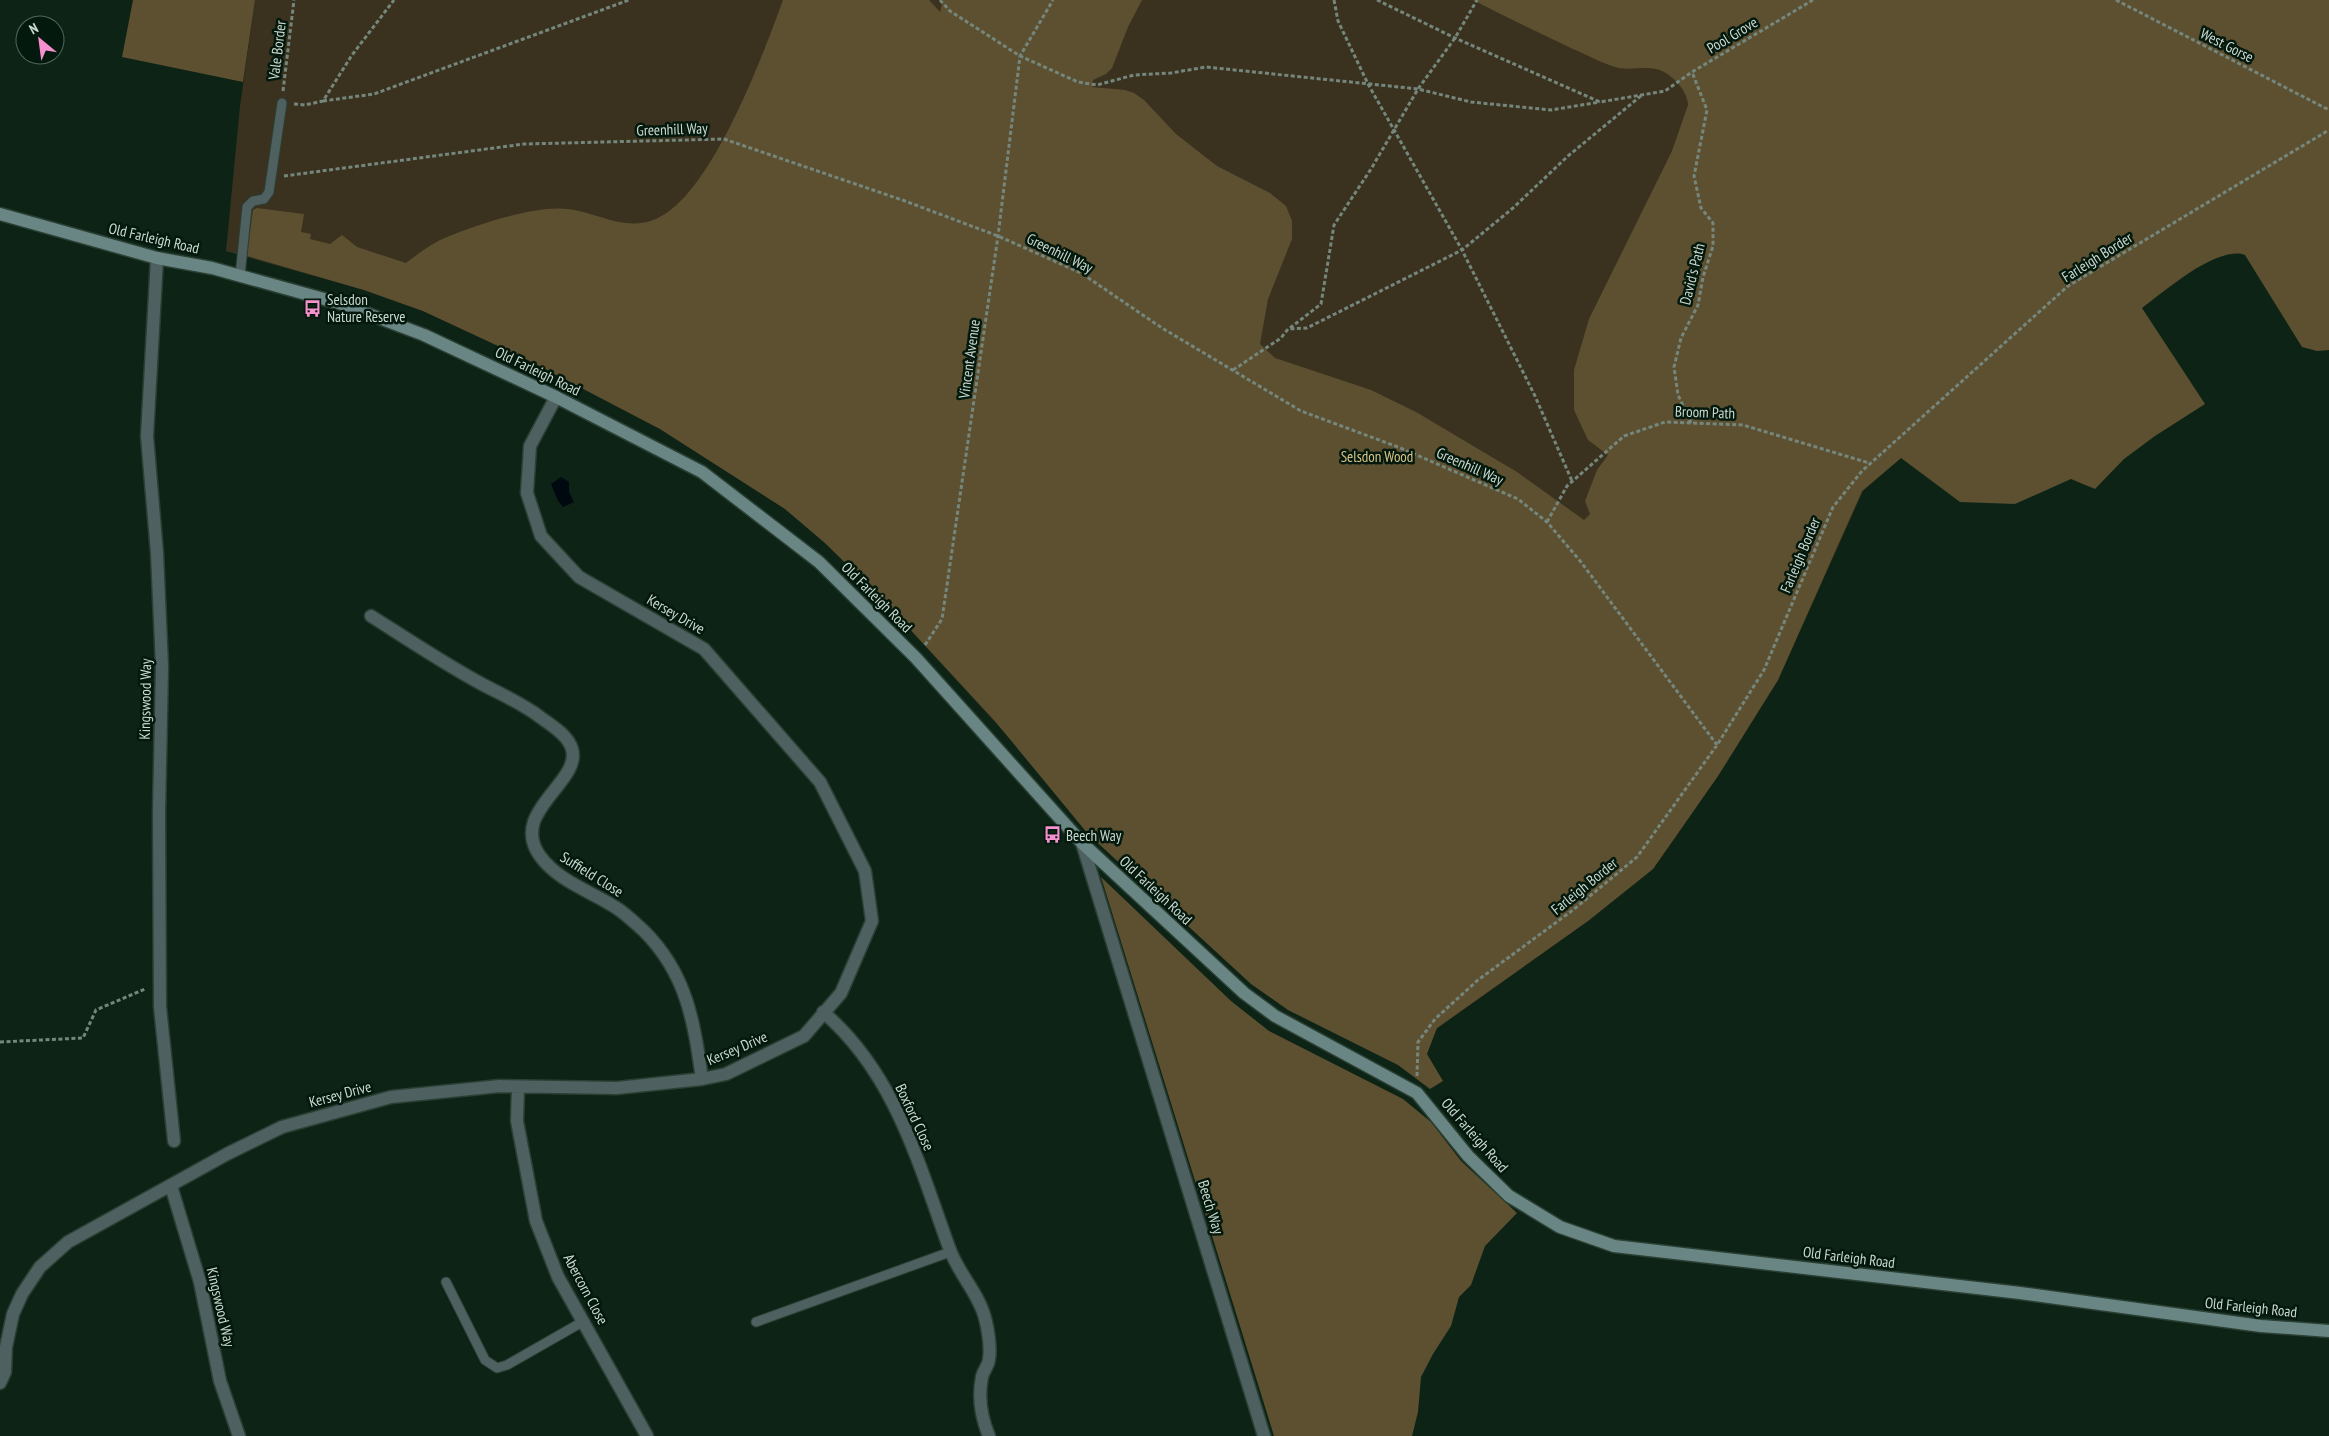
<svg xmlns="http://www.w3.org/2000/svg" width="2329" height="1436" font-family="'PT Sans Narrow',sans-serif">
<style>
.green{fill:#3a321f}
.forest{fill:#5d5031}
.water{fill:#000910}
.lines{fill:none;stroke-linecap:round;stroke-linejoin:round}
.lane-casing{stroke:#2b4034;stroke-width:11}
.street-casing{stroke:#2b4034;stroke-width:15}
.secondary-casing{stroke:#2b4034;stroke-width:15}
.path{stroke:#75877c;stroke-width:3;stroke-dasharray:4 2.5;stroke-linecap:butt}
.lane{stroke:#4e605f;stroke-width:9}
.street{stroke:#4e605f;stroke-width:12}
.secondary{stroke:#698684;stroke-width:12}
.labels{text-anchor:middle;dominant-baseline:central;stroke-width:5;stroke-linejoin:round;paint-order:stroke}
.street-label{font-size:15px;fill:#ccd9d0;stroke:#04190d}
.poi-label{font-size:15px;fill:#ccd9d0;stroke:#04190d;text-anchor:start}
.park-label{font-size:15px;fill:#dbc38a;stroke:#04190d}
</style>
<rect width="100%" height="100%" fill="#0c2316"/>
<path class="green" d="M255,0h2074l-359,398 -107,93 -85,189 -60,96 -65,93 -65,52 -170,121 -403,-298 -133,-145 -57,-56 -40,-34 -125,-80 -136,-71 -101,-47 -59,-21 -138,-39 14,-145z"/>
<path class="forest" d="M133,0h122l-12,82 -121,-25z
M783,0h146l11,12 3,-12h199l-14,27 -16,41 -6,6 -13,6 -1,7 33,3 9,3 10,7 32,34 41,32 53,27 16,13 6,15v18l-24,60 -8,45 15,14 96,32 45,22 101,60 67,48 6,-6 -5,-13 12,-31 11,-15 -20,-15 -14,-30v-40l15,-51 83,-168 16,-46c0,-13 -13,-27 -24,-33 -16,-9 -34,1 -52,-6 -13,-4 -26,-12 -39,-17 -34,-16 -67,-32 -100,-49h856v350l-12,1 -15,-4 -57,-92c-28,-10 -80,36 -103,53l63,96 -50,32 -31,23 -29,30 -24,-10 -56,25 -55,-2 -59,-44 -39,33 -84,189 -60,96 -65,93 -65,52 -151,107 -10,26 16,27 -13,8 -32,-24 -110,-55 -37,-26 -163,-150 -94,-114 -112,-121 -57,-56 -40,-34 -125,-80 -136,-71 -101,-47 -59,-21 -117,-34 6,-46 4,-2 47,6 -3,18 10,2 -1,5 20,5 12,-9 15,12 49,16c13,-10 26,-20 41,-26 31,-13 89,-32 121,-28 31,4 57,23 88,10 55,-23 107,-164 127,-219z
M1101,877l130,124 38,30 134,68 28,23 30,39 56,52 -32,33 -14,39 -12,12 -8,29 -18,28 -12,23 -3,35 -6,24h-138z"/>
<path class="water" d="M561,477l8,5v10l5,10 -11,5 -5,-6 -7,-17z"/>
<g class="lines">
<defs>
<path id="lane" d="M240,276l7,-69 6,-6 11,-2 5,-7 13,-89
M446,1282l39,78 12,8 10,-3 77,-44
M756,1322l194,-70"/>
<path id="street" d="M157,258l-10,178 10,117 5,113 -3,147 1,194 14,134
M371,616c33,21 66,43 100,62 22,13 48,23 69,39 11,8 28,18 32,32 10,33 -64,63 -32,107 18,25 50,35 75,51 10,6 20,16 29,24 43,43 50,91 58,148
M1082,843l182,593
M823,1012c72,61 96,153 127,238 9,24 29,44 35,68 3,11 6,30 4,41 0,6 -6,12 -7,18 -4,20 -1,40 7,59
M518,1088l-1,33 19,100 22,56 89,159
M171,1186l29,96 20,99 19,55
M0,1383l5,-11 1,-25 7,-33 9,-20 18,-27 28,-25 159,-88 55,-27 109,-30 109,-11 117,2 85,-9 24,-5 78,-38 37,-43 31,-72 -7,-50 -45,-89 -116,-133 -125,-72 -38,-41 -14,-43 3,-47 26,-49"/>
<path id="secondary" d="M0,214l157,44 55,10 130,36 82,31 132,62 146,75 117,90 97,96 166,185 162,150 31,23 142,77 51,63 41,40 51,31 54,19 406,47 241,33 68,5"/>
</defs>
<use href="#lane" class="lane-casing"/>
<use href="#street" class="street-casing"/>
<use href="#secondary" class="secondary-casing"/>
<path class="path" d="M940,0l10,11 70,45 58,26 19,3 37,-10 37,-2 35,-6 212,22 53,13 80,8 49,-8
M1334,0l4,21 30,63 94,166 73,146 37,85
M1377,0l78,38 145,64 65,-11 27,-19 121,-72
M2116,0l213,110
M283,91l11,-91
M323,101l51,-7 255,-94
M294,104l11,1 18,-4 29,-46 42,-55
M284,176l240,-32 200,-5 181,62 93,35 83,37 81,55 139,83 97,36 120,52 29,23 34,40 136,183
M1290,328l31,-24 13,-79 37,-56 47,-80 37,-51 22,-38
M1233,370l48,-32 7,-9 19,-1 155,-78 51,-42 55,-52 74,-61
M1691,423l-13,-28 -4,-28 7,-29 17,-33 5,-28 10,-31v-23l-12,-15 -7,-32 13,-66 -15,-38
M1547,522l20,-36 57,-50 41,-14 78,3 126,38
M925,645l17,-26 56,-383 22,-180 33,-56
M0,1042l83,-4 13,-28 49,-21
M1417,1076l1,-34 17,-23 43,-39 95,-70 64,-53 80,-112 47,-75 69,-163 29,-36 206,-185 261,-156"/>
<use href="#lane" class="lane"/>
<use href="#street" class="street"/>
<use href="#secondary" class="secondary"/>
</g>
<defs>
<symbol id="bus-bare" viewBox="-9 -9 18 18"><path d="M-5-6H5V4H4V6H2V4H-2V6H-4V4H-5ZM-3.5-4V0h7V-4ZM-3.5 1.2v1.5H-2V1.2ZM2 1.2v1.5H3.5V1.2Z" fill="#f790ce" stroke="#04190d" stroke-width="2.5" paint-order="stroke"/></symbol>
</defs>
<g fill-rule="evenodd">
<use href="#bus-bare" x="300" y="296" width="25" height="25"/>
<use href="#bus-bare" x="1040" y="822" width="25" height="25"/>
</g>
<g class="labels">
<g class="street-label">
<text transform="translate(1732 35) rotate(-31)">Pool Grove</text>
<text transform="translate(2227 45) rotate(27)">West Gorse</text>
<text transform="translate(277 50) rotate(-83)">Vale Border</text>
<text transform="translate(672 129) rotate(-2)">Greenhill Way</text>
<text transform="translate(154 238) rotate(13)">Old Farleigh Road</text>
<text transform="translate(1060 253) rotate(26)">Greenhill Way</text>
<text transform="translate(2097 257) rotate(-32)">Farleigh Border</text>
<text transform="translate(1692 274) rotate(-76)">David's Path</text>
<text transform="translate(969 359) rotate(-82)">Vincent Avenue</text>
<text transform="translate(538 371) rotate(26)">Old Farleigh Road</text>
<text transform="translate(1705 412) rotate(2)">Broom Path</text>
<text transform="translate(1470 466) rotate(24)">Greenhill Way</text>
<text transform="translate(1800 555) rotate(-67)">Farleigh Border</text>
<text transform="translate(877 597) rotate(45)">Old Farleigh Road</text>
<text transform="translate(676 614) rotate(30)">Kersey Drive</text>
<text transform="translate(145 699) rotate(-89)">Kingswood Way</text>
<text transform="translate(592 874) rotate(32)">Suffield Close</text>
<text transform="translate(1584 886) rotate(-39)">Farleigh Border</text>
<text transform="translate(1156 890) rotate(43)">Old Farleigh Road</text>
<text transform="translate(737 1048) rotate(-23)">Kersey Drive</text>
<text transform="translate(340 1094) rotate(-15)">Kersey Drive</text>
<text transform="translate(915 1117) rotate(65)">Boxford Close</text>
<text transform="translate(1475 1135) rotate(49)">Old Farleigh Road</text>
<text transform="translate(1211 1207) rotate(73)">Beech Way</text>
<text transform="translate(1849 1257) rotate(7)">Old Farleigh Road</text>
<text transform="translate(586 1289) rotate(62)">Abercorn Close</text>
<text transform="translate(221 1307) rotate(77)">Kingswood Way</text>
<text transform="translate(2251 1307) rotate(6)">Old Farleigh Road</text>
</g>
<g class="poi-label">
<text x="327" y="299">Selsdon<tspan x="327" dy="17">Nature Reserve</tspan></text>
<text x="1066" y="835">Beech Way</text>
</g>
<g class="park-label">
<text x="1377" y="456">Selsdon Wood</text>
</g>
</g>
<g transform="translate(40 40) rotate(331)"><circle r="24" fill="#04190d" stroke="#54665b"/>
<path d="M0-4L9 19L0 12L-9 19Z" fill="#f790ce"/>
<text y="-8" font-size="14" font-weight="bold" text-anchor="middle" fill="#ccd9d0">N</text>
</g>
</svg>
